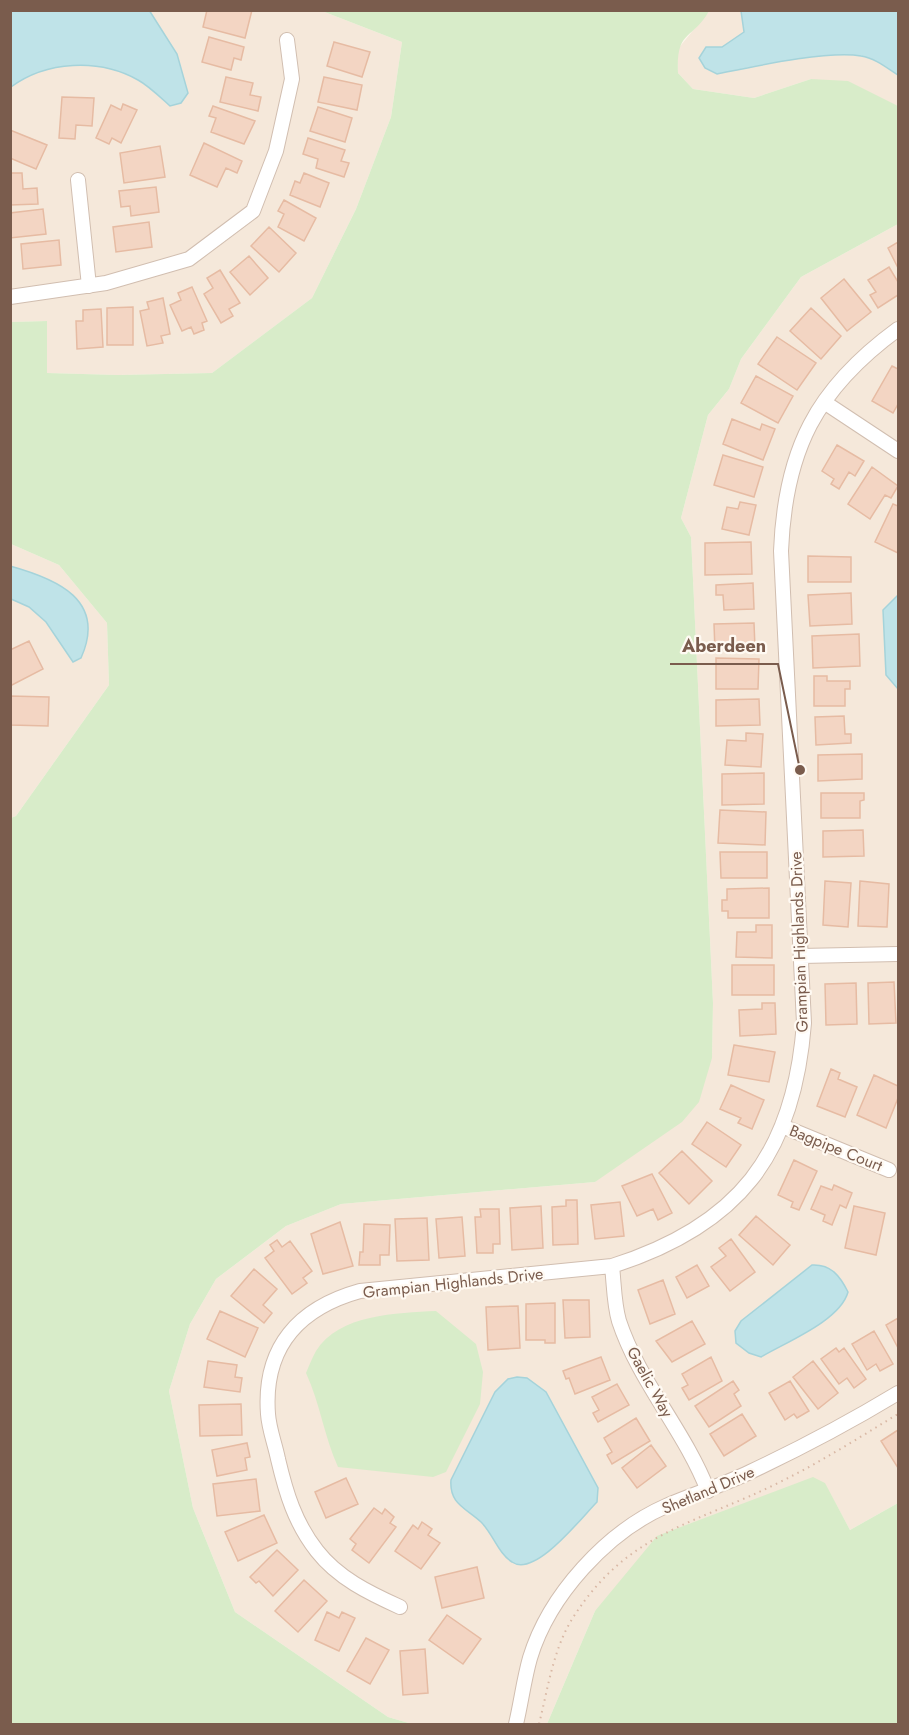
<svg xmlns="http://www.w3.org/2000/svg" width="909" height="1735" font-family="Jost,sans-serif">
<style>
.residential{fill:#f5e8da}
.green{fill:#d8ecc9}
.water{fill:#bfe3e8;stroke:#a5d3da;stroke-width:1.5}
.building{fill:#f3d5c3;stroke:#e6bba3;stroke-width:1.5}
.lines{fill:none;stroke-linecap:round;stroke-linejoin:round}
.minor-casing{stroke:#d1beb0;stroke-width:16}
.path{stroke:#d9b8a5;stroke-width:2;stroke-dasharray:1.5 4.5;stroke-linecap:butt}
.minor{stroke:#fff;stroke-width:14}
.labels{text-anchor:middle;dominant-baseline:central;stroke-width:4.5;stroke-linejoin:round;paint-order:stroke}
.street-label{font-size:16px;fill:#7a5c4d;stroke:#fffaf3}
.leader{fill:none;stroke:#7a5c4d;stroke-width:2}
.callout-dot{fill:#7a5c4d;stroke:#fffaf3;stroke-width:2}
.callout-label{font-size:18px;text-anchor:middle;font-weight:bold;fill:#7a5c4d;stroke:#fffaf3;stroke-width:4.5;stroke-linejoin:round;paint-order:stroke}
</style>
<rect width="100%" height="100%" fill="#fdf6ec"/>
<path class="residential" d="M10,11h312l80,31 -11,75 -35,92 -44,89 -100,75 -94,2 -72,-2 1,-52 -36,1z
M709,11h189v95l-87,-27 -57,19 -61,-9 -15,-16 -1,-23z
M898,224v1279l-48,27 -25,-46 -230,127 -48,113h-135l-24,-7 -153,-105 -42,-104 -24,-117 21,-67 26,-45 70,-53 55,-22 254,-22 117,-124 1,-55 -22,-466 -10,-19 27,-103 21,-26 12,-30 60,-82z
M11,544l48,21 48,58 2,62 -93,131 -5,2z"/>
<path class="green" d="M322,11h387c-17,30 -33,18 -31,62l15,16 61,9 57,-19 37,2 50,25v118l-97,53 -60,82 -12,30 -21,26 -27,103 10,19 22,466 -1,55 -13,44 -17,20 -87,60 -254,22 -55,22 -70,53 -26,45 -21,67 24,117 42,104 153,105 24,7h-401v-906l5,-2 93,-131 -2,-62 -48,-58 -48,-21v-222l36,-1v52l71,2 94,-2 100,-75 44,-89 35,-92 11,-75z
M436,1311l40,33 7,28 -3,32 -34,68 -13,5 -95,-10c-14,-31 -18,-64 -32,-94 3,-7 6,-15 10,-22 23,-37 81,-38 120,-40z
M813,1477l12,6 25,47 48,-27v221h-351l48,-113 62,-75z"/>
<path class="water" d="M149,10l28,44 11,39 -7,10 -11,3c-10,-9 -21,-20 -32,-26 -39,-22 -92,-19 -127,7v-76z
M741,11h157v64c-11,-7 -23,-17 -37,-19 -33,-6 -109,11 -144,18l-12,-6 -6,-10 7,-11h16l22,-15z
M10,566c47,13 97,34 71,92l-8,4 -27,-40 -17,-15 -18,-8z
M898,595v94l-12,-14 -3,-65z
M812,1265c19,-1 28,11 36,27 -8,29 -62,50 -87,65l-12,-4 -13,-10 -1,-12 6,-10z
M517,1377l10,1 19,14 52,96 -1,14c-16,16 -62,76 -85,60 -14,-9 -19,-28 -31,-40 -15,-14 -32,-18 -30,-42l44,-88 13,-13z"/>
<path class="building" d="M207,10h45l-7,28 -42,-11z
M209,37l35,10 -3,13 -7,-2 -3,12 -29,-8z
M334,42l36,10 -8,25 -35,-11z
M226,77l27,6 -3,12 11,2 -3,14 -38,-9z
M324,77l38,8 -5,25 -39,-8z
M62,97l32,1 -2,28 -16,-1 -1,14 -16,-1z
M123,104l14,6 -16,33 -9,-5 -3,6 -13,-6 15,-33 10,5z
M213,106l42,15 -11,23 -33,-12 5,-14 -7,-2z
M318,107l34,11 -7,24 -35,-11z
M10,130l37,15 -11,24 -26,-11z
M308,138l37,12 -4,11 8,2 -5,14 -28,-9 2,-9 -15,-5z
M204,143l38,18 -5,12 -11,-5 -9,19 -27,-12z
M160,146l5,31 -41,6 -4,-30z
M10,173h12l1,16 14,-1 1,16 -28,1z
M304,173l25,10 -9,24 -30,-12 5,-14 5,2z
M156,187l3,25 -28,4 -1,-10 -9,1 -2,-16z
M284,200l32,18 -12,23 -26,-14 6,-13 -6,-3z
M43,209l3,25 -36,4v-25z
M149,222l3,25 -36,5 -3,-25z
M269,227l27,26 -17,19 -28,-26z
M59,240l2,25 -38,4 -2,-25z
M898,242v26l-10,-20z
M249,256l19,22 -18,17 -20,-23z
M889,267l9,15v13l-20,13 -8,-13 6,-3 -8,-12z
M220,270l20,33 -11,6 4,7 -12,7 -17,-29 9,-6 -6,-10z
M844,279l27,33 -24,19 -26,-33z
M192,287l15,34 -5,2 2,7 -10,4 -3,-7 -9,4 -12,-26 11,-5 -3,-7z
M163,298l7,36 -9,2 2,7 -16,3 -7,-35 9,-2 -2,-7z
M133,307v38h-26v-37z
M811,308l30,28 -20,23 -31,-28z
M101,309l2,38 -26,2 -1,-28h7v-11z
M777,337l39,26 -19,27 -39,-26z
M892,366l6,3v35l-5,9 -21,-12z
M756,376l37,20 -15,27 -37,-20z
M732,419l28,11 2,-6 13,5 -12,31 -40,-16z
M837,445l27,16 -9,15 -6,-4 -10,17 -8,-5 3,-5 -12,-8z
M723,455l40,12 -9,30 -40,-12z
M872,467l26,19 -7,12 -6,-3 -15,24 -22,-15z
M740,502l16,3 -7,30 -27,-6 5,-22 11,2z
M893,504l5,2v47l-23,-11z
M751,542l1,32 -47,1v-32z
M808,556l43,1v25h-43z
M753,583l1,26 -30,1 -1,-15h-7v-10z
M851,593l1,31 -42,2 -2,-31z
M754,623l1,25 -40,2 -1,-26z
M859,634l1,32 -47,2 -1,-32z
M29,641l14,28 -33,17v-36z
M716,658l43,1 -1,30h-42z
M814,676h13v5h23v8h-5v17h-31z
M10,696l39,1 -1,29 -37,-1z
M759,699l1,26 -44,1v-26z
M844,716l1,18h6v9l-35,2 -1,-28z
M746,733l17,1 -2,33 -36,-2 2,-25 19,1z
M862,754v25l-44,2v-26z
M764,773v31l-42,1v-31z
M821,793h43v7l-4,1v17h-39z
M720,810l46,2 -1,33 -47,-2z
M863,830l1,26 -41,1v-26z
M720,852h47v26h-46z
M825,881l26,2 -3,44 -25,-2z
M860,881l29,3 -2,43 -29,-1z
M769,888v30h-41v-7h-6v-11h5v-11z
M756,925h16v33l-36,-1 1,-25h19z
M732,965h42v30h-42z
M894,982l2,41 -27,1 -1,-41z
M856,983l1,41 -31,1 -1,-41z
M762,1003h13l1,31 -36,2 -1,-26 23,-1z
M734,1045l41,7 -6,30 -41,-7z
M831,1069l9,4 -2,6 19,8 -12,30 -28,-11z
M874,1075l24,11v12l-12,30 -29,-13z
M731,1085l33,15 -12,29 -14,-6 3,-5 -21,-9z
M707,1122l34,23 -15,22 -34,-23z
M682,1151l30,30 -23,23 -30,-31z
M794,1160l23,11 -18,39 -8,-3 2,-5 -15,-7z
M652,1174l20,39 -14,7 -5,-11 -16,7 -15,-30z
M834,1185l18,8 -6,15 -6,-3 -8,20 -9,-4 2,-6 -14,-6 10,-23 11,4z
M566,1200h11l1,44 -25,1 -1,-38 14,-1z
M620,1202l4,34 -29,3 -4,-34z
M541,1206l2,42 -31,2 -2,-42z
M854,1206l31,7 -9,42 -31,-7z
M480,1209h19l1,35h-7v9h-16l-2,-36h6z
M756,1216l34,29 -17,20 -34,-30z
M462,1217l3,39 -26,2 -3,-39z
M427,1218l2,42 -32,1 -2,-42z
M340,1222l13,44 -30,8 -12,-40z
M364,1224l26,1 -1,30h-9v10h-21l1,-13h3z
M731,1239l24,33 -25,19 -19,-24 15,-11 -7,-8z
M277,1240l5,7 8,-6 22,30 -9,7 4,5 -15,11 -27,-36 9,-7 -4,-6z
M697,1265l12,21 -22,12 -11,-21z
M254,1269l23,20 -14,16 9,8 -8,10 -33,-27z
M663,1280l12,34 -25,10 -12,-34z
M563,1300h26l1,37 -25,1z
M555,1303v40h-10v-3h-19v-36z
M518,1306l2,42 -32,2 -2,-43z
M220,1311l38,17 -13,29 -38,-18z
M898,1318v30l-12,-23z
M692,1321l13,23 -33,18 -16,-21z
M874,1331l19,33 -13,7 -4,-7 -9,6 -15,-26z
M836,1348l3,4 5,-4 22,31 -12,9 -7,-10 -8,6 -18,-25z
M601,1357l9,23 -35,14 -6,-16 -3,1 -3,-8z
M711,1357l11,24 -33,19 -7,-12 6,-3 -6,-11z
M208,1361l29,4 -2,12 7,1 -2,14 -36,-5z
M813,1361l25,32 -20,16 -25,-32z
M733,1381l6,9 -5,4 7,12 -32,21 -14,-21z
M790,1381l19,30 -12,7 -3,-4 -9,6 -16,-27z
M617,1384l12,21 -31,17 -5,-9 6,-3 -7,-13z
M241,1404l1,31 -42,1 -1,-31z
M742,1414l14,22 -32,20 -14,-22z
M636,1418l14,23 -38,23 -5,-9 5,-3 -8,-14z
M898,1430v38l-17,-27z
M247,1443l3,14 -5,1 2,12 -30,6 -5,-26z
M651,1445l15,21 -29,22 -15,-20z
M346,1478l12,26 -32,14 -11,-26z
M256,1479l4,32 -43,5 -4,-32z
M374,1508l8,6 3,-5 9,8 -4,6 6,4 -27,36 -17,-13 4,-6 -6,-5z
M264,1515l13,28 -39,18 -13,-29z
M422,1522l10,7 -4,6 12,8 -19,26 -26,-18 18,-26 5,4z
M277,1550l21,20 -25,26 -14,-15 -3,2 -6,-6z
M477,1567l7,31 -42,10 -7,-31z
M304,1580l23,21 -29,31 -23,-21z
M327,1612l12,6 3,-6 13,6 -16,33 -24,-11z
M447,1615l34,24 -18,25 -34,-24z
M366,1638l23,12 -19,34 -23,-13z
M425,1649l3,44 -25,2 -3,-44z"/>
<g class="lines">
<defs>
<path id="minor" d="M78,180l11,106
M10,297l96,-14 83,-24 64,-48 23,-60 16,-72 -5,-39
M824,402l74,49
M801,956l97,-2
M782,1126l107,44
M612,1266c2,18 2,38 7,55 20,61 66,110 89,170
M400,1607c-31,-14 -62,-29 -83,-56 -22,-28 -31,-58 -39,-92 -3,-15 -9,-30 -10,-45 -5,-67 31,-106 92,-123l252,-25c126,-40 182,-111 192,-243l-23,-472c4,-101 35,-162 117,-222
M516,1724c5,-21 8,-45 14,-66 19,-63 77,-126 136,-152 28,-12 57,-21 84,-34 51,-24 100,-50 148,-79"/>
</defs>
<use href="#minor" class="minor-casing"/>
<path class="path" d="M539,1724c9,-35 14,-76 35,-108 55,-85 122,-92 206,-134 41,-20 80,-45 118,-68"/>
<use href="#minor" class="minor"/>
</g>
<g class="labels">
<g class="street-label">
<text transform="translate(799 942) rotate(-92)">Grampian Highlands Drive</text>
<text transform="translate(836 1148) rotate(22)">Bagpipe Court</text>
<text transform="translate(453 1283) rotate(-6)">Grampian Highlands Drive</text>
<text transform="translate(650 1382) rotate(61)">Gaelic Way</text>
<text transform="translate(708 1490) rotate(-23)">Shetland Drive</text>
</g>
</g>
<path class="leader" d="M800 770L778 664H670"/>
<circle class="callout-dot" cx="800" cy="770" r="6"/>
<g class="callout-label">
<text x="724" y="652">Aberdeen</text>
</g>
<rect width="909" height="1735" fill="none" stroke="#7a5c4d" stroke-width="24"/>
</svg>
